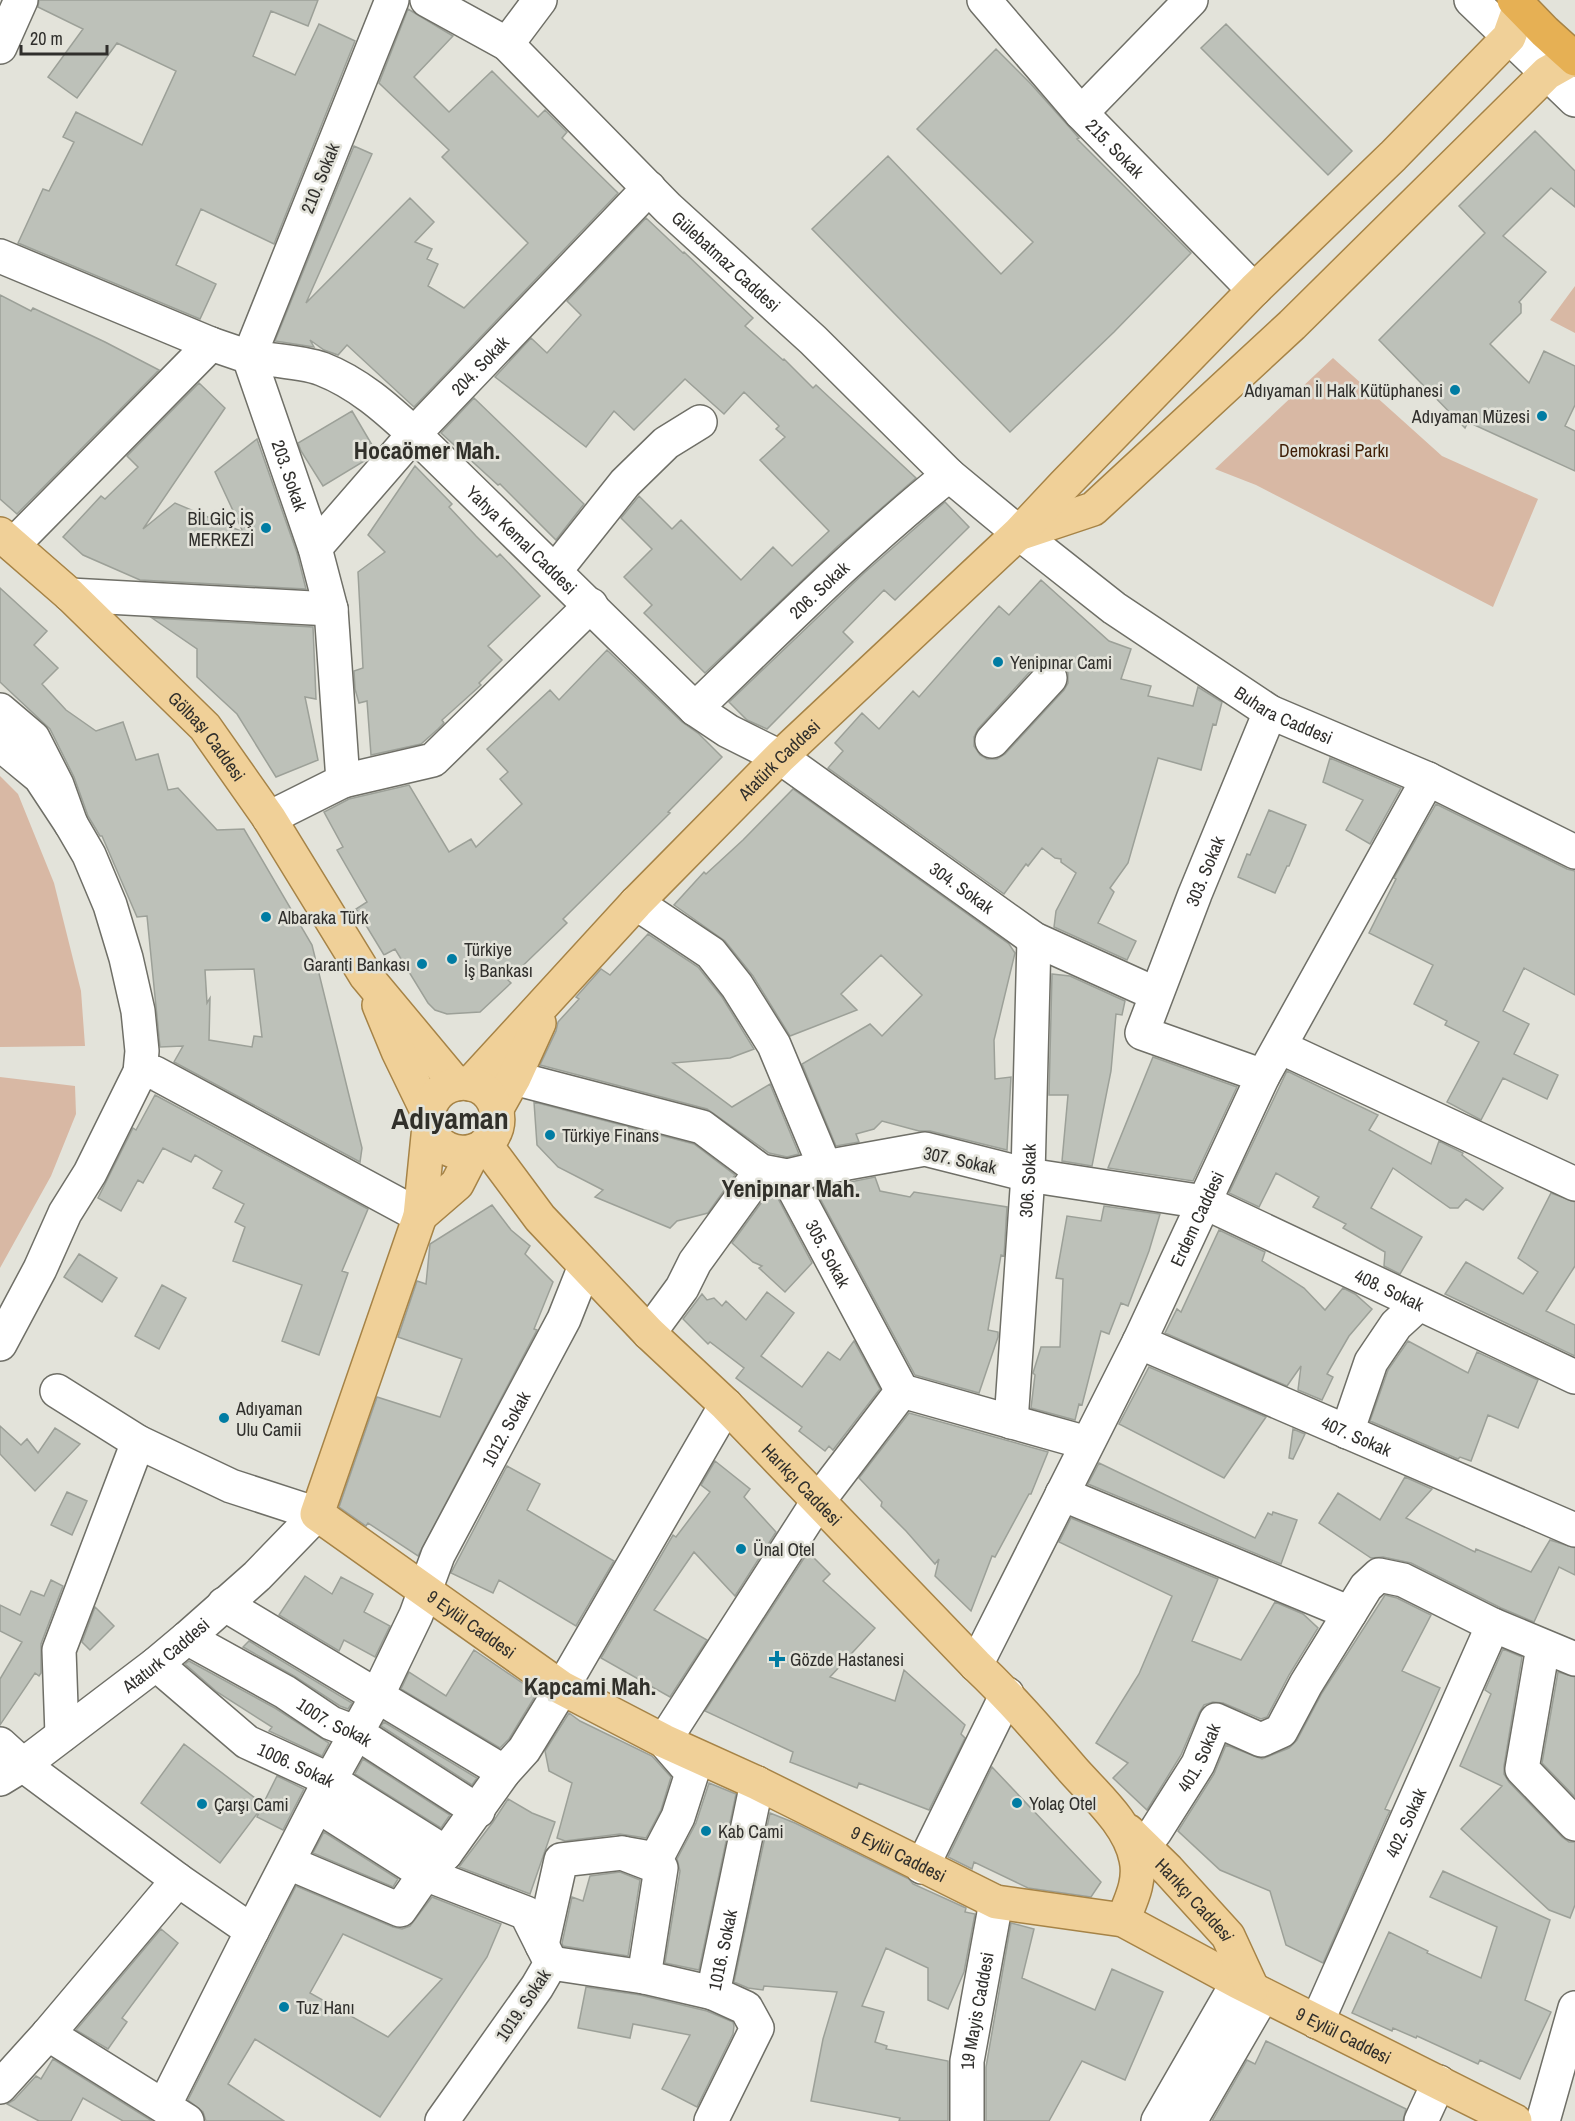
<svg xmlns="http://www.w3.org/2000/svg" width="1575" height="2121" font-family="'Archivo Narrow',sans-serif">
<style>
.green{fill:#d8b8a4}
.building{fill:#bdc1b9;stroke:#9ca098;stroke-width:1.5;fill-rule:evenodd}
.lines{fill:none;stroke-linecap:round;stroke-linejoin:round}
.minor-casing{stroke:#6f6f67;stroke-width:36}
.major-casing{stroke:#a68346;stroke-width:36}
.highway-casing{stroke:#a68346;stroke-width:36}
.minor{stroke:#fff;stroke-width:33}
.major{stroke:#f0d098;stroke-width:33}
.highway{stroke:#e6b054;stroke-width:33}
.poi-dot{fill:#007ca3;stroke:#e3e3da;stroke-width:2}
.labels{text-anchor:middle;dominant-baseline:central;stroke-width:5;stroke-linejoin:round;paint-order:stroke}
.street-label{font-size:18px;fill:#302f2c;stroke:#e3e3da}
.poi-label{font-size:18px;fill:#302f2c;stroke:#e3e3da;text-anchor:start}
.park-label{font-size:18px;fill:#401f07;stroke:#e3e3da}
.district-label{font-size:24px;font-weight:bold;fill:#31302a;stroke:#e3e3da}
.town-label{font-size:30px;font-weight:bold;fill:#31302a;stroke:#e3e3da}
</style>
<rect width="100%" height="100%" fill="#e3e3da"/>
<path class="green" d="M1575,286v47l-25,-13z
M1333,358l109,98 96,43 -45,108 -237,-122 -41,-16z
M0,776l18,18 36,89 27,108 4,55 -85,1z
M0,1077l75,9 1,28 -25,62 -51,92z"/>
<path class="building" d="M39,0h279l-10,26 -37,-15 -18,45 42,19 24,-51 36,17 -81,203 -73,-35 -25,56 40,19 -16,35 -182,-76 25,-54 6,2 25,-49 -11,-5 13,-25 66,33 34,-74 -59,-28 -40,55 -29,-21 35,-48 -45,-22z
M408,9l45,27 -39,41 35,35 43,-41 46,46 7,-7 22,22 -5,6 56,55 -204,214 -67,-62 -9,10 -14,-5 -14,-10 4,7 -39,-6 79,-195 18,8 -66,149 104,-105 24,24 -19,20 17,7 -5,10 11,5 -10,22 36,22 64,-65 -86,-86 7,-7 -70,-67z
M1226,24l126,127 -24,24 -127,-127z
M996,49l35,35 48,54 -2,1 114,114 -77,79 -104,100 -198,-203 76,-73 113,118 32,-32 -116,-113z
M1535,131l40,40v36l-24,-19 -48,48 43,36 -27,30 2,2v9l-31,31 39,39 15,-32 31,15v39l-10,21 10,5v40l-107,-49 -3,6 -86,-88 106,-107 -26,-27z
M646,218l37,35 1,-1 69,66 -8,8 38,34 1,-1 29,29 3,-3 100,93 -78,68 -133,127 -61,-60 8,-8 -28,-28 28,-28 -31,-31 18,-22 33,33 9,-9 60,60 32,-33 19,19 37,-35 -69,-71 25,-23 -9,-8 3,-3 -35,-34 -20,22 -39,-35 -51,51 -20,-19 -28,36 -91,-70 36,-39 16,15 34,-38 -14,-14z
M0,295l31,16 2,-3 72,34 54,28 -142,144 -17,-15z
M199,383l26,25 -82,121 32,-26 68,29 -28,-60 42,-33 40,114 9,36 -166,-9 -57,-25 -20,-18 38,-41 4,3 33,-32 -11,-11z
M474,398l110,106 -28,36 -56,-56 -2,1 -57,-52z
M352,411l23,39 -9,10 -43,26 -22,-35 -3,-8z
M415,466l37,38 -3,3 27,29 21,21 3,-3 40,42 -52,50 14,14 -23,23 2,2 -39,35 2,3 -6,6 -17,15 -50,11 -4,-54 -8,2 -4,-14 -1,-18 9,-3 -5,-96 27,-20 -17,-17z
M945,502l24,25 -74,73 -11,-10 -41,42 10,10 -86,87 -20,-9 -18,-18 135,-129z
M1041,580l68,61 22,8 -10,30 30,7 -3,10 45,10 5,-19 24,15 -6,23 -3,-1 -12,46 -43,-12 -30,105 -18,25 4,4 -16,31 38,18 -9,19 -73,-33 2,-16 20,-38 -15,-11v-3l-6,-1 -13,-10 -14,18 -2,-2 -22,30 -176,-126 15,-17 -8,-8 27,-30 17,16 34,-38 6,6 80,-91 10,9zM1044,660h11l8,5 5,8v10l-4,7 -59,64 -8,5h-10l-7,-4 -6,-9v-9l4,-8 58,-64z
M0,588l47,43 -13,14 24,23 -16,16 24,26 30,21 27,-9 13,38 22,-6 10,36 10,-2 39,42 27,-1 68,116 50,203 -2,14 -186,-100 9,-16 -23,1 -13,-131 -10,1 -35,-81h-2l-12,-20 -14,-39 -24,-48 -50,-47zM254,969l8,68 -8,-1 -2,11 -43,-7 1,-42 -3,5 -2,-33z
M152,618l161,9 3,72 -11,-2 13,63 -42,17 -39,-63 -40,-37v-28z
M607,650l75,72 17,12 23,23 -54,55 2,1 -107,106 4,4 -59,57 3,3 -31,29 -33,2 -12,-4 -7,-7 -33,-54 -11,6 -28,-46 11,-7 -30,-52 6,-3 -19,-35 25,-13 60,-14 40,67 22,-13 5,8 46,-43 -22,-25 8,-7 -21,-23 63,-59 9,10z
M1330,758l71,30 -31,56 -24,-14 17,-30 -40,-18z
M793,789l216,155 6,9 -21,87 1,39 16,-2 -4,73 -77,-19h-11l-37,-10 -8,8 -18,5 3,8 -23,4 -34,-82 68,-40 12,12 40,-41 -41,-40 -40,39 16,16 -67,26 -37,-60 -28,-35 -51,-36 30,-33 2,2 37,-34z
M1436,804l131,65 8,2v124l-51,-27 -21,43 26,13 -15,30 44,21 -11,24 -44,-21 -22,42 -34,-18 32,-60 -34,-17 2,-4 -33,-17 19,-39 -64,-32 27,-54 -2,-1z
M1269,810l37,15 -17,41h-2l-12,27 -37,-16 9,-23 3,1z
M648,934l50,33 24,30 32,52 -24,9 -57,5 59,44 38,-23 29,70 -12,3 -18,-4 -62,-44 -167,-44 16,-34 2,-9 21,-23 -3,-2 25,-28 9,6z
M1052,974l18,2 55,25 -3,14 -6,-1 -5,57 -19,95 -30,-5 6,-66h-19z
M1153,1057l84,30 -44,94 -85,-13z
M1287,1071l91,44 -9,15 62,34 8,-23 24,12 -1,2 41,33 -20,22 -17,-11 -8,9h-8l-57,-40 -22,40 51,29 -22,37 -16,-8 1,-14 -42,-24 3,-4 -33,-17 6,-10 -43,-24 -17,34 -30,-14z
M155,1095l213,114 -26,62 6,2 -29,82 -37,-14 20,-56 -69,-24 12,-34 -10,-5 9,-18 -31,-16 9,-17 -27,-16 -4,7 -28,-14 -20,35 -5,-3 -17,31 -23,-13 35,-70 3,2z
M534,1102l160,42 41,31 -27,38 -31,8 -7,7 -75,-31 8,-7 -45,-23 -21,-22z
M875,1177l5,14 30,6 4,-5 93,15 -3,49 -3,-1 -13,75 10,2v5l-19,56 -64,-18 -100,-186z
M769,1192l6,1 37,70 -27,29 -26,-24 3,-2 -9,-4 -21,-19z
M1551,1193l24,9v64l-29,45 29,14v31l-130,-62 21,-32 57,32 15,-22 -20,-14z
M492,1205l19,25 19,16 -5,8 28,28 -19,47 3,1 -119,226 -50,-33 -2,3 -27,-19 38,-110 63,20 22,-58 -64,-22 19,-56 9,3 4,-40z
M1104,1206l56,8 -11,37 -21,55 -7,-3 -12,31 -8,-3 -19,74 -3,-1 -4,16 -44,-12 4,-33 -2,-2 8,-26h19l3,-68 -7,-1 11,-62 34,5z
M1219,1230l46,22 -3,9 42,27 21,22 18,-22 12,6 17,15 -23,27 -22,38 6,3 -11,23 -24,-10 3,-24 -14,20 -122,-53 12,-24 4,3z
M79,1254l38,24 -15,24 -38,-25z
M162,1285l24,13 -27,51 -24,-13z
M767,1292l27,21 -33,43 41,31 26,-35 12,8 14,-19 26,48 -47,61 -4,-4 -4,5 -26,-20 3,-4 -66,-49 8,-10 -34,-26 -2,2 -25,-25 19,-25 5,6 7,-2 8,8 4,-5 20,19z
M1408,1341l60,32 9,-21 61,28 -20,48 -30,-13 -17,46 -11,-4 -2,2 -88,-38 18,-51z
M1149,1367l117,50 -42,61 -105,-54z
M909,1413l139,39 -17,42h-2l-34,63 -3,-1 -21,55 -36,-35 4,-17 -4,5 -29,-33 -25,-25 1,-4 -23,-24z
M0,1426l21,19 6,-6 11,14 17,-25 25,16 -45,47 -35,-37z
M1293,1429l12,5 -12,25 -4,-1z
M715,1461l35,28 -6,8 32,35 -41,64 -41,-44 -40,58 53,30 -37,57 -69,-39 72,-123 3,2 34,-45 -9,-7z
M1099,1463l156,75 13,-25 4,2 1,-3 24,8 -16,44 -193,-80z
M507,1466l33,18 -13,26 87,51 -38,65 -77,-46 -6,13 -42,-20z
M1405,1477l27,12 -26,29 69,34 1,-3 55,23 19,-32 25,8v27l-16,-8 -25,55 -33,-14 -90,-45 -28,-6 -12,1 -52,-35 19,-30 42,27z
M67,1492l20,9 -15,34 -21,-10z
M1071,1518l147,61 -26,62 49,19 34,-58 28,12 15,14 -29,47 -22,42 -6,2 -38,-16 -10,-1 -9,3 -5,8 -18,42 -34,55 -34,-32 15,-15 -32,-20 43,-69 33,-78 -113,-54z
M808,1552l22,22 -7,7 52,47 -45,49 65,24 9,-31 61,55 -4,9 4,4 -36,72 -70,-27 -2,5 -67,-26 3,-10 -88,-41z
M305,1576l27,18 9,-17 32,17 -9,18 26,14 -15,31 -31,-17 -5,11 -60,-36z
M51,1580l12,6 -22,58v29l-2,3 -4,-3 -35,52v-46l22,-37 -22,-11v-26l20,10 11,-24 13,5z
M1385,1595l12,3 34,17 -29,56 38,17 -55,121 5,2 -3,6 -64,146 -37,-18 -16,-54 -50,-21 -42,-39 36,-57 12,-29 36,14 27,-11 8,-8 25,-47z
M95,1607l19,19 -24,24 -8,-8z
M249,1641l103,62 -4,6 -8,-3 -46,-30 -51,-29z
M1503,1649l19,8 -18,109v8l5,8 53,55 7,5h6v63l-5,13 -21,-8 -88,-81 41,-43 -42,-20 31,-72 -6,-4z
M474,1650l63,43 -28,46 -9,9 -99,-59 8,-17 37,24z
M189,1661l86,47 54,35 -7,13 -53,-25 3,-4 -55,-35 -32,-28z
M1558,1672l17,5v120l-33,-34z
M569,1713l11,8 72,35 19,21 -10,33 -15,28 -26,-4 -55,7 -8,-3 15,-55 -23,-12 -4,-20z
M384,1722l93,56 -5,7 -91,-59z
M184,1744l79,60 14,-28 27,13 -21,41 -26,-13 5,-10 -42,56 -79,-60z
M363,1759l87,56 -9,13 -86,-54z
M992,1767l109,115 -10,15 -63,-9 -54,-26 -2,7 -24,-12z
M709,1783l27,11 -37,176 -34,-7 15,-92 -3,-12 19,-36z
M508,1799l24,14 23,9 -25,72 -71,-27 34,-45z
M770,1813l25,10 114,56 4,5 53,24 -1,4 10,2 -11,58 -16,37 -20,-9v-32l-42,-20 -24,58 22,6 -9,30 12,4 -1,3 62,12v60h-49l1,-3 -89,-17 12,-62 14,-47 -73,-6 -1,4 -15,-2 -14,-6z
M324,1832l74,47 -5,8 -80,-34z
M1443,1871l107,49 -25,80 26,12 -31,67 -40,-19 -2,4 -61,-28 -1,2 -23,-10 -1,3 -40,-18 37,-81 39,19 -1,2 54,25 16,-51 -67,-30z
M620,1872l20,8 -12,76 -65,-10 -1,-3 10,-46 11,4 7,-25z
M296,1886l97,41 9,2 8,-3 22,-29 69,27 -14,33 -107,160 -125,-78 -27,45 56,37h-78l-3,-9 -15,-12zM343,1934l99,45 -54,58 -78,-44z
M1011,1923l23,6 -12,49 73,32 17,-41 51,23 -38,88 -43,-19 -33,60h-63v-54z
M161,1929l17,14 -56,75 5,4 -19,27 -32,-19z
M586,1987l54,8 67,16 26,11 1,4 -1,8 -36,73 -35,-18 28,-54 -57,-11 -3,14 -52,-10z
M1266,2041l140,68 -3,12h-191l35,-61 8,4z
M53,2059l99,62h-29l-40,-23 -12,23h-32l-32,-17 7,-4 22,-24 5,3z"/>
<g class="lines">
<defs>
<g id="minor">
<path id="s1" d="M392,0l-143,357c20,3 55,5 73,12 36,14 64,39 92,65l281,275 33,22 52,26 254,182 122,55"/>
<path id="s2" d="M427,0l80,44 161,164 145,132 136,135 70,58 95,75 156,104 158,67 147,73"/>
<path id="s3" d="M984,0l97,113 173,177"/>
<path d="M1471,0l104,100"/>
<path d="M507,44l33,-44"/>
<path d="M0,47l21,-47"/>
<path d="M1081,113l110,-113"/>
<path id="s4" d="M0,256l211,88 38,13 66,191 16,61 12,172 -74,37"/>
<path d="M13,545l198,-201"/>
<path id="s5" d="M315,548l99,-114 235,-246"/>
<path d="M555,571l70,-88 41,-40 34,-21"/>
<path d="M70,595l261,14"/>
<path id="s6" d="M695,709c83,-80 164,-162 254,-234"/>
<path d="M0,710l33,28 24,47 14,39 -31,-47 -40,-33"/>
<path d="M992,741l58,-63"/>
<path d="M343,781l90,-21 158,-155"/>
<path d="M636,903l75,50 26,33 37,59 51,122"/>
<path d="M1280,1047l295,137"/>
<path d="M140,1072l15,1 265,143"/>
<path id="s7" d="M1263,1076l-121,-43 53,-139 75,-182"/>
<path id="s8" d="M514,1078l188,49 59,44 26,5 115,215 185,52"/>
<path id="s9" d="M787,1176l38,-9 100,-18 103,26 176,27 371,175"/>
<path d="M649,1333l33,-45 13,-26 66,-91"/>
<path id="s10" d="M1139,1342l436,188"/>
<path d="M0,1344l40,-75 25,-56 25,-40 50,-101 2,-21 -4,-40 -12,-53 -16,-53 -21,-50 -18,-31"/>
<path id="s11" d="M1011,1422l17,-247 6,-236"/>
<path d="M1347,1432l24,-70 25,-37 23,-21"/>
<path d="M1062,1494l288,119"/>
<path d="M224,1604l280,168"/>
<path id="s12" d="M187,1638l98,54 46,31 26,10 121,78"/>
<path d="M1543,1647l-21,122 53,55"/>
<path id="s13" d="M156,1664l91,78 83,38 116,73"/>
<path id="s14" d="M976,1665l163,-323 124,-266 165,-297"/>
<path d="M62,1735l-3,-85 79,-208"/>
<path d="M0,1744l23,21 155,115 74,51"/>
<path id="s15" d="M0,1779l23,-14 133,-101 31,-26 70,-62 60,-62 -86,-28 -93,-44 -81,-51"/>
<path d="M318,1806l107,68 101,39 25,50 -14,24 -95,134"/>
<path id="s16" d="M1142,1845l13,-13 43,-68 18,-44 45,20 20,-9 25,-47 60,-97 13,-12 24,5 90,45 82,34"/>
<path d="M622,1853l34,6 22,-42 14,-44 -28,-32 155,-241 83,-109"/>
<path d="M289,1863l111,47 25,-36 21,-21 58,-81 20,-22 38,-62 164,-283"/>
<path d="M922,1867l85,-173"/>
<path d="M542,1945l19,-85 61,-7 39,15 -17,109"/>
<path d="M551,1963l93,14 69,16"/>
<path id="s17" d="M1317,2022l176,-397"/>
<path d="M48,2034l139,87"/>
<path d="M0,2087l48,-53 130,-154"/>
<path id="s18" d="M164,2106l88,-175 78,-151 47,-84 39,-81 22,-60 126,-236 21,-53"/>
<path id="s19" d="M711,2121l46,-93 -11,-20 -33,-15 44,-210"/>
<path id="s20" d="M967,2121v-60l29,-159"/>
<path d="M1158,2121l80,-139"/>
<path d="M1190,2121l73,-126"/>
<path d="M1421,2121l18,-39"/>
<path d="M1543,2121l32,-113"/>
</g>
<g id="major">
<path d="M1021,533l72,-24 199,-184 255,-252 27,-15"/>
<path id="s21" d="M0,534l70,61 135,132 64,91 97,158 90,108"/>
<path d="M379,1005l19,46 30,62"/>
<path id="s22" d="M470,1084l166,-181 144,-146 239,-224 45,-48 190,-195 139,-134 116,-119 11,-31"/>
<path d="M496,1110l18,-32 25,-55"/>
<path id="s23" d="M429,1126c15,46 80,26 67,-18 -13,-42 -75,-27 -67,18l-9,90 -103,298 245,174 102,53 93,42 239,119 127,18 115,62 277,139"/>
<path id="s24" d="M485,1144l55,74 109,115 77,72 250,260c35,33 66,69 97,105 23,26 56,54 63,89 5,22 -5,41 -13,61"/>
<path d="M420,1216l37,-32 17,-33"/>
<path id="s25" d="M1128,1831l40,39 60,66 24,52"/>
</g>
<path id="highway" d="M1514,0l31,32 30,27"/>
</defs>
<use href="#minor" class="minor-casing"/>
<use href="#major" class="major-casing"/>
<use href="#highway" class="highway-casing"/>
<use href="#minor" class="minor"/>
<use href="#major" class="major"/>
<use href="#highway" class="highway"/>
</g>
<g class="poi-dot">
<circle cx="1455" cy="390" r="6"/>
<circle cx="1542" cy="416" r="6"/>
<circle cx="266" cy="528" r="6"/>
<circle cx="998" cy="662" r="6"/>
<circle cx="266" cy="917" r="6"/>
<circle cx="452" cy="959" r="6"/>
<circle cx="422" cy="964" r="6"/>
<circle cx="550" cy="1135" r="6"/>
<circle cx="224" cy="1418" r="6"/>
<circle cx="741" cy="1549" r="6"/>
<path d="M774 1650h6v6h6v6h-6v6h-6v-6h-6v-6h6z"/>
<circle cx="1017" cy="1803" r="6"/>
<circle cx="202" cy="1804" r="6"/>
<circle cx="706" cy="1831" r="6"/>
<circle cx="284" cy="2007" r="6"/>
</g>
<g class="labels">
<g class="street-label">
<text stroke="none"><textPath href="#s3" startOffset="198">215. Sokak</textPath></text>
<text transform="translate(320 178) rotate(-68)">210. Sokak</text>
<text stroke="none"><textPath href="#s2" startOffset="400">Gülebatmaz Caddesi</textPath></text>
<text stroke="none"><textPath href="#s5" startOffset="246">204. Sokak</textPath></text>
<text stroke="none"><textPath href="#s4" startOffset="394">203. Sokak</textPath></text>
<text stroke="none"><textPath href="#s1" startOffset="723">Yahya Kemal Caddesi</textPath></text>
<text stroke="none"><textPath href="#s6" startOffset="172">206. Sokak</textPath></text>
<text stroke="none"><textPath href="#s2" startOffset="1122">Buhara Caddesi</textPath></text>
<text stroke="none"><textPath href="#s21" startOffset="290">Gölbaşı Caddesi</textPath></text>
<text stroke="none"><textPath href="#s22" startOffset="448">Atatürk Caddesi</textPath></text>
<text stroke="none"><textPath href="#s7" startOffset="302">303. Sokak</textPath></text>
<text stroke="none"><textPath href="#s1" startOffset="1287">304. Sokak</textPath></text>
<text transform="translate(960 1160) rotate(12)">307. Sokak</text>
<text stroke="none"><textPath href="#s11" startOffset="242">306. Sokak</textPath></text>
<text stroke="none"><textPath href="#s14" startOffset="498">Erdem Caddesi</textPath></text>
<text stroke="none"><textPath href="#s8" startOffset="382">305. Sokak</textPath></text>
<text stroke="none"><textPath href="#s9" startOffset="630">408. Sokak</textPath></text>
<text stroke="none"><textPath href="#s18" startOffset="759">1012. Sokak</textPath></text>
<text stroke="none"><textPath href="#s10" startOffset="237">407. Sokak</textPath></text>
<text stroke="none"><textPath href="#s24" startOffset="466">Harıkçı Caddesi</textPath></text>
<text stroke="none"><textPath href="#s23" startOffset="813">9 Eylül Caddesi</textPath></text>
<text stroke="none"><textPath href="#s15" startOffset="207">Ataturk Caddesi</textPath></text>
<text stroke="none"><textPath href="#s12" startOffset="170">1007. Sokak</textPath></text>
<text stroke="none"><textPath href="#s16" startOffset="105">401. Sokak</textPath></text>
<text stroke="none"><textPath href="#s13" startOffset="174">1006. Sokak</textPath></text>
<text stroke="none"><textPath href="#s17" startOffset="218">402. Sokak</textPath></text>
<text stroke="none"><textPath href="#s23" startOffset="1299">9 Eylül Caddesi</textPath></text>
<text stroke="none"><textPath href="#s25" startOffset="96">Harıkçı Caddesi</textPath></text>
<text stroke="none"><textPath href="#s19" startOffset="207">1016. Sokak</textPath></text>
<text transform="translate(523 2005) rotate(-56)">1019. Sokak</text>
<text stroke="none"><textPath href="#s20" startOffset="111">19 Mayis Caddesi</textPath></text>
<text stroke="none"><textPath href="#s23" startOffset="1785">9 Eylül Caddesi</textPath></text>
</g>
<g class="poi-label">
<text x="1443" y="390" text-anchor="end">Adıyaman İl Halk Kütüphanesi</text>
<text x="1530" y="416" text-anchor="end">Adıyaman Müzesi</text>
<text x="254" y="518" text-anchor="end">BİLGİÇ İŞ<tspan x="254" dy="21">MERKEZİ</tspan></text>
<text x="1010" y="662">Yenipınar Cami</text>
<text x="278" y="917">Albaraka Türk</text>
<text x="464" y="949">Türkiye<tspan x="464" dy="21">İş Bankası</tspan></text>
<text x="410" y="964" text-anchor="end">Garanti Bankası</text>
<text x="562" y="1135">Türkiye Finans</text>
<text x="236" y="1408">Adıyaman<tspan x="236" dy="21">Ulu Camii</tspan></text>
<text x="753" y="1549">Ünal Otel</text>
<text x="790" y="1659">Gözde Hastanesi</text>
<text x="1029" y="1803">Yolaç Otel</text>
<text x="214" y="1804">Çarşı Cami</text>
<text x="718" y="1831">Kab Cami</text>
<text x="296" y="2007">Tuz Hanı</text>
</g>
<g class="park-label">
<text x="1334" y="450">Demokrasi Parkı</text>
</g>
<g class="district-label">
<text x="427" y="450">Hocaömer Mah.</text>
<text x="791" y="1188">Yenipınar Mah.</text>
<text x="590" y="1686">Kapcami Mah.</text>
</g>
<g class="town-label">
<text x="450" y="1118">Adıyaman</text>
</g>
</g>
<path d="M21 45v9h86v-9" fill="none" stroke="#302f2c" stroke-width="3"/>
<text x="30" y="45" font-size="18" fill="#302f2c" stroke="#e3e3da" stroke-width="4.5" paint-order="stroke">20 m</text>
</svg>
